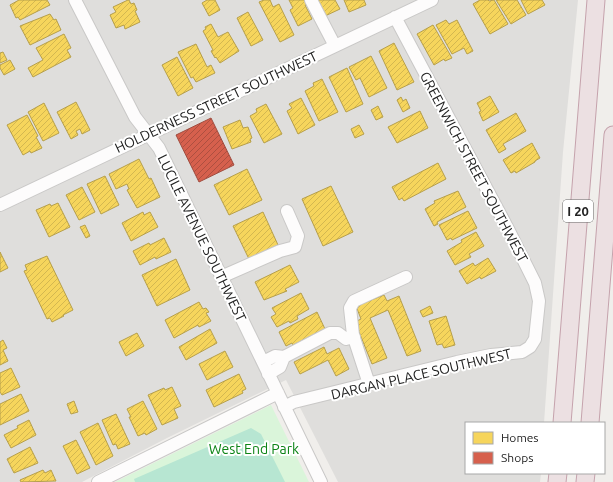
<svg xmlns="http://www.w3.org/2000/svg" width="613" height="482" font-family="Ubuntu,sans-serif">
<style>
.residential{fill:#dfdedc}
.park{fill:#daf5da}
.pitch{fill:#b7e6d2}
.homes{fill:url(#homes-hatch);stroke:#b69f4b}
.shops{fill:url(#shops-hatch);stroke:#a04d40}
.lines{fill:none;stroke-linecap:round;stroke-linejoin:round}
.minor-casing{stroke:#c9c8c7;stroke-width:14}
.highway-casing{stroke:#c5a2ac;stroke-width:19}
.minor{stroke:#fdfcfc;stroke-width:12}
.highway{stroke:#ece0e2;stroke-width:17}
.labels{text-anchor:middle;stroke-width:4;stroke-linejoin:round;paint-order:stroke}
.shield{fill:#fff;stroke:#646464;stroke-width:1}
.shield-label{font-size:13px;font-weight:bold;fill:#222}
.street-label{font-size:14px;fill:#222;stroke:#fff}
.park-label{font-size:14px;fill:#0c8416;stroke:#fff}
</style>
<defs>
<pattern id="homes-hatch" width="6" height="6" patternUnits="userSpaceOnUse"><rect width="6" height="6" fill="#f6d55c"/><path d="M-1 1l2-2M0 6l6-6M5 7l2-2" fill="none" stroke="#d3b750"/></pattern>
<pattern id="shops-hatch" width="6" height="6" patternUnits="userSpaceOnUse"><rect width="6" height="6" fill="#d6604d"/><path d="M-1 1l2-2M0 6l6-6M5 7l2-2" fill="none" stroke="#ad4f40"/></pattern>
</defs>
<rect width="100%" height="100%" fill="#f0eeeb"/>
<!-- residential -->
<path class="residential" d="M0,0H578L563,152L544,423H466V473H541L540,482H338L286,380L167,438L82,482H0Z"/>
<!-- park -->
<path class="park" d="M271,405L309,482H115Z"/>
<!-- pitch -->
<path class="pitch" d="M251,428L261,434L285,482H135L134,479Z"/>
<!-- homes -->
<path class="homes" d="M19,0H47L50,5L20,20L18,17L16,18L10,5Z
M128,0H129L131,4L134,3L137,10L135,11L140,22L125,29L124,25L116,28L110,15L116,12L113,7Z
M207,0H215L220,10L209,16L202,3Z
M264,0H270L273,7L279,4L294,35L280,42L259,2Z
M289,0H306L308,4L305,5L312,19L298,26L290,10L293,8Z
M318,0H335L340,9L325,16Z
M344,0H364L366,5L349,12Z
M480,0H488L489,1L494,0L508,24L490,34L473,4Z
M496,0H517L526,15L511,24Z
M521,0H542L545,5L528,14Z
M248,12L263,40L251,46L237,18Z
M50,14L54,20L56,19L61,30L30,45L20,26Z
M446,20L449,24L457,20L473,51L467,54L464,48L452,54L436,25Z
M211,24L218,37L228,32L239,51L220,63L216,57L215,58L211,51L213,50L203,31L206,29L205,27Z
M433,25L452,58L445,61L444,59L434,65L417,34Z
M64,34L71,48L67,50L71,57L33,77L28,68L43,60L36,48Z
M394,43L414,82L397,90L379,51Z
M196,44L207,67L211,65L215,73L196,82L193,77L191,78L178,52Z
M3,52L7,60L0,63V53Z
M371,56L387,88L369,97L360,78L356,80L349,67Z
M177,57L193,88L178,96L162,65Z
M10,60L15,69L4,75L0,68V65Z
M347,68L363,104L346,112L329,77Z
M322,79L338,112L319,121L305,91L314,86L313,83Z
M490,96L499,112L483,121L479,112L481,111L477,103Z
M401,97L403,101L406,99L410,108L403,112L397,100Z
M301,98L315,125L298,134L287,111L292,108L289,104Z
M76,102L90,130L82,134L80,129L76,131L78,135L71,139L57,112Z
M44,103L59,133L43,141L28,112Z
M266,104L282,134L264,143L250,116L257,112L256,109Z
M378,106L383,117L376,120L371,110Z
M420,111L428,128L397,143L388,127Z
M516,113L526,131L503,144L506,149L499,153L486,130Z
M27,115L38,136L36,137L42,148L31,153L30,151L23,155L7,125Z
M240,120L243,128L248,127L252,138L250,139L251,142L232,149L223,127Z
M359,125L364,134L355,138L351,129Z
M532,143L540,158L535,161V162L516,173L515,171L511,173L503,160Z
M139,159L149,179L151,178L160,197L137,208L127,190L129,189L127,184L116,189L109,174Z
M438,163L446,179L404,201L402,198L399,200L392,187Z
M247,169L262,200L229,215L214,185Z
M105,176L119,205L101,214L87,184Z
M331,186L353,232L323,246L302,199Z
M82,187L95,212L79,220L66,195Z
M458,191L466,207L437,222L438,224L434,226L425,209L435,203L434,201Z
M58,203L70,227L49,237L36,210L50,204L51,206Z
M468,211L477,228L452,240L451,238L447,240L439,225Z
M143,212L144,215L150,212L158,227L131,241L122,223Z
M263,212L278,245L249,259L233,226Z
M85,225L90,236L86,238L80,227Z
M476,232L484,246L469,254L471,257L455,265L447,251L462,242L461,240Z
M164,238L171,252L156,259L155,257L140,265L133,251L149,243L150,245Z
M0,252L8,268L0,272Z
M47,256L73,310L63,315L64,316L52,322L50,318L47,319L24,271L27,270L25,265Z
M488,258L496,271L481,279L480,277L467,284L459,271L473,263L475,266Z
M176,259L190,290L157,306L142,275Z
M290,265L299,282L285,289L287,291L264,300L255,282Z
M301,293L309,309L297,316L298,319L290,323L289,321L277,327L271,317L276,314L272,308Z
M384,295L387,301L399,296L421,351L407,356L388,310L370,318L387,358L372,364L355,322L361,319L356,306Z
M199,302L203,309L206,308L209,312L206,313L211,321L199,327L198,325L174,338L165,320Z
M430,306L433,313L423,317L420,311Z
M317,312L325,329L293,345L292,343L286,346L279,332Z
M446,316L455,345L444,348L442,344L437,345L429,321Z
M210,329L217,343L186,360L179,347Z
M137,333L144,346L126,356L119,342Z
M3,340L7,348L3,350L8,361L0,365V342Z
M324,347L327,354L339,348L349,369L336,376L328,360L300,374L294,362Z
M225,351L233,367L207,380L199,364Z
M11,368L20,387L2,395L0,392V373Z
M239,374L246,389L242,391L243,393L214,407L206,390Z
M172,387L181,406L174,409L178,418L162,425L148,395L164,388L165,390Z
M21,394L29,411L0,425V404Z
M74,401L78,412L71,414L67,404Z
M143,401L157,429L146,435L145,433L138,436L129,417H131L127,409Z
M116,414L130,444L118,449L116,444L113,445L102,420Z
M29,420L36,435L11,448L4,435L18,428L17,426Z
M98,423L113,456L96,465L80,432Z
M76,440L90,468L77,474L63,446Z
M30,447L38,463L14,473L7,459Z
M43,470L45,473L51,470L56,481L21,482L20,480Z"/>
<!-- shops -->
<path class="shops" d="M211,118L234,165L199,182L176,135Z"/>
<g class="lines">
<defs>
<path id="minor" d="M75,0L135,117L159,148L321,482
M311,0L335,46
M0,205L432,0
M221,277L280,251L295,247L298,236L287,211
M284,357L330,333H338L346,339L354,337
M263,362L275,356L284,357L280,367L268,374
M369,384L353,335L350,308L354,301L406,277
M284,407L294,402L457,362L491,355L522,352L530,347L535,339L539,301L535,283L508,229L395,17
M98,482L278,393"/>
<path id="highway" d="M562,423L596,0
M590,423L613,135
M557,482L558,473
M585,482L586,473"/>
</defs>
<!-- minor casing -->
<use href="#minor" class="minor-casing"/>
<!-- highway casing -->
<use href="#highway" class="highway-casing"/>
<!-- minor -->
<use href="#minor" class="minor"/>
<!-- highway -->
<use href="#highway" class="highway"/>
</g>
<g class="labels">
<!-- shield labels -->
<rect class="shield" x="563" y="200" width="30" height="22" rx="3"/>
<g class="shield-label">
<text x="578" y="216">I 20</text>
</g>
<!-- street labels -->
<g class="street-label">
<text transform="translate(216 102) rotate(-25)" y="5">HOLDERNESS STREET SOUTHWEST</text>
<text transform="translate(474 167) rotate(62)" y="5">GREENWICH STREET SOUTHWEST</text>
<text transform="translate(202 238) rotate(64)" y="5">LUCILE AVENUE SOUTHWEST</text>
<text transform="translate(421 374) rotate(-13)" y="5">DARGAN PLACE SOUTHWEST</text>
</g>
<!-- park labels -->
<g class="park-label">
<text x="254" y="454">West End Park</text>
</g>
</g>
<!-- legend -->
<rect x="465" y="422" width="140" height="52" fill="#ffffff" stroke="#a7a7a7"/>
<rect x="473" y="432" width="20" height="12" fill="#f6d55c" stroke="#a7a7a7"/>
<text x="501" y="442" font-size="12" fill="#222222">Homes</text>
<rect x="473" y="452" width="20" height="12" fill="#d6604d" stroke="#a7a7a7"/>
<text x="501" y="462" font-size="12" fill="#222222">Shops</text>
</svg>
